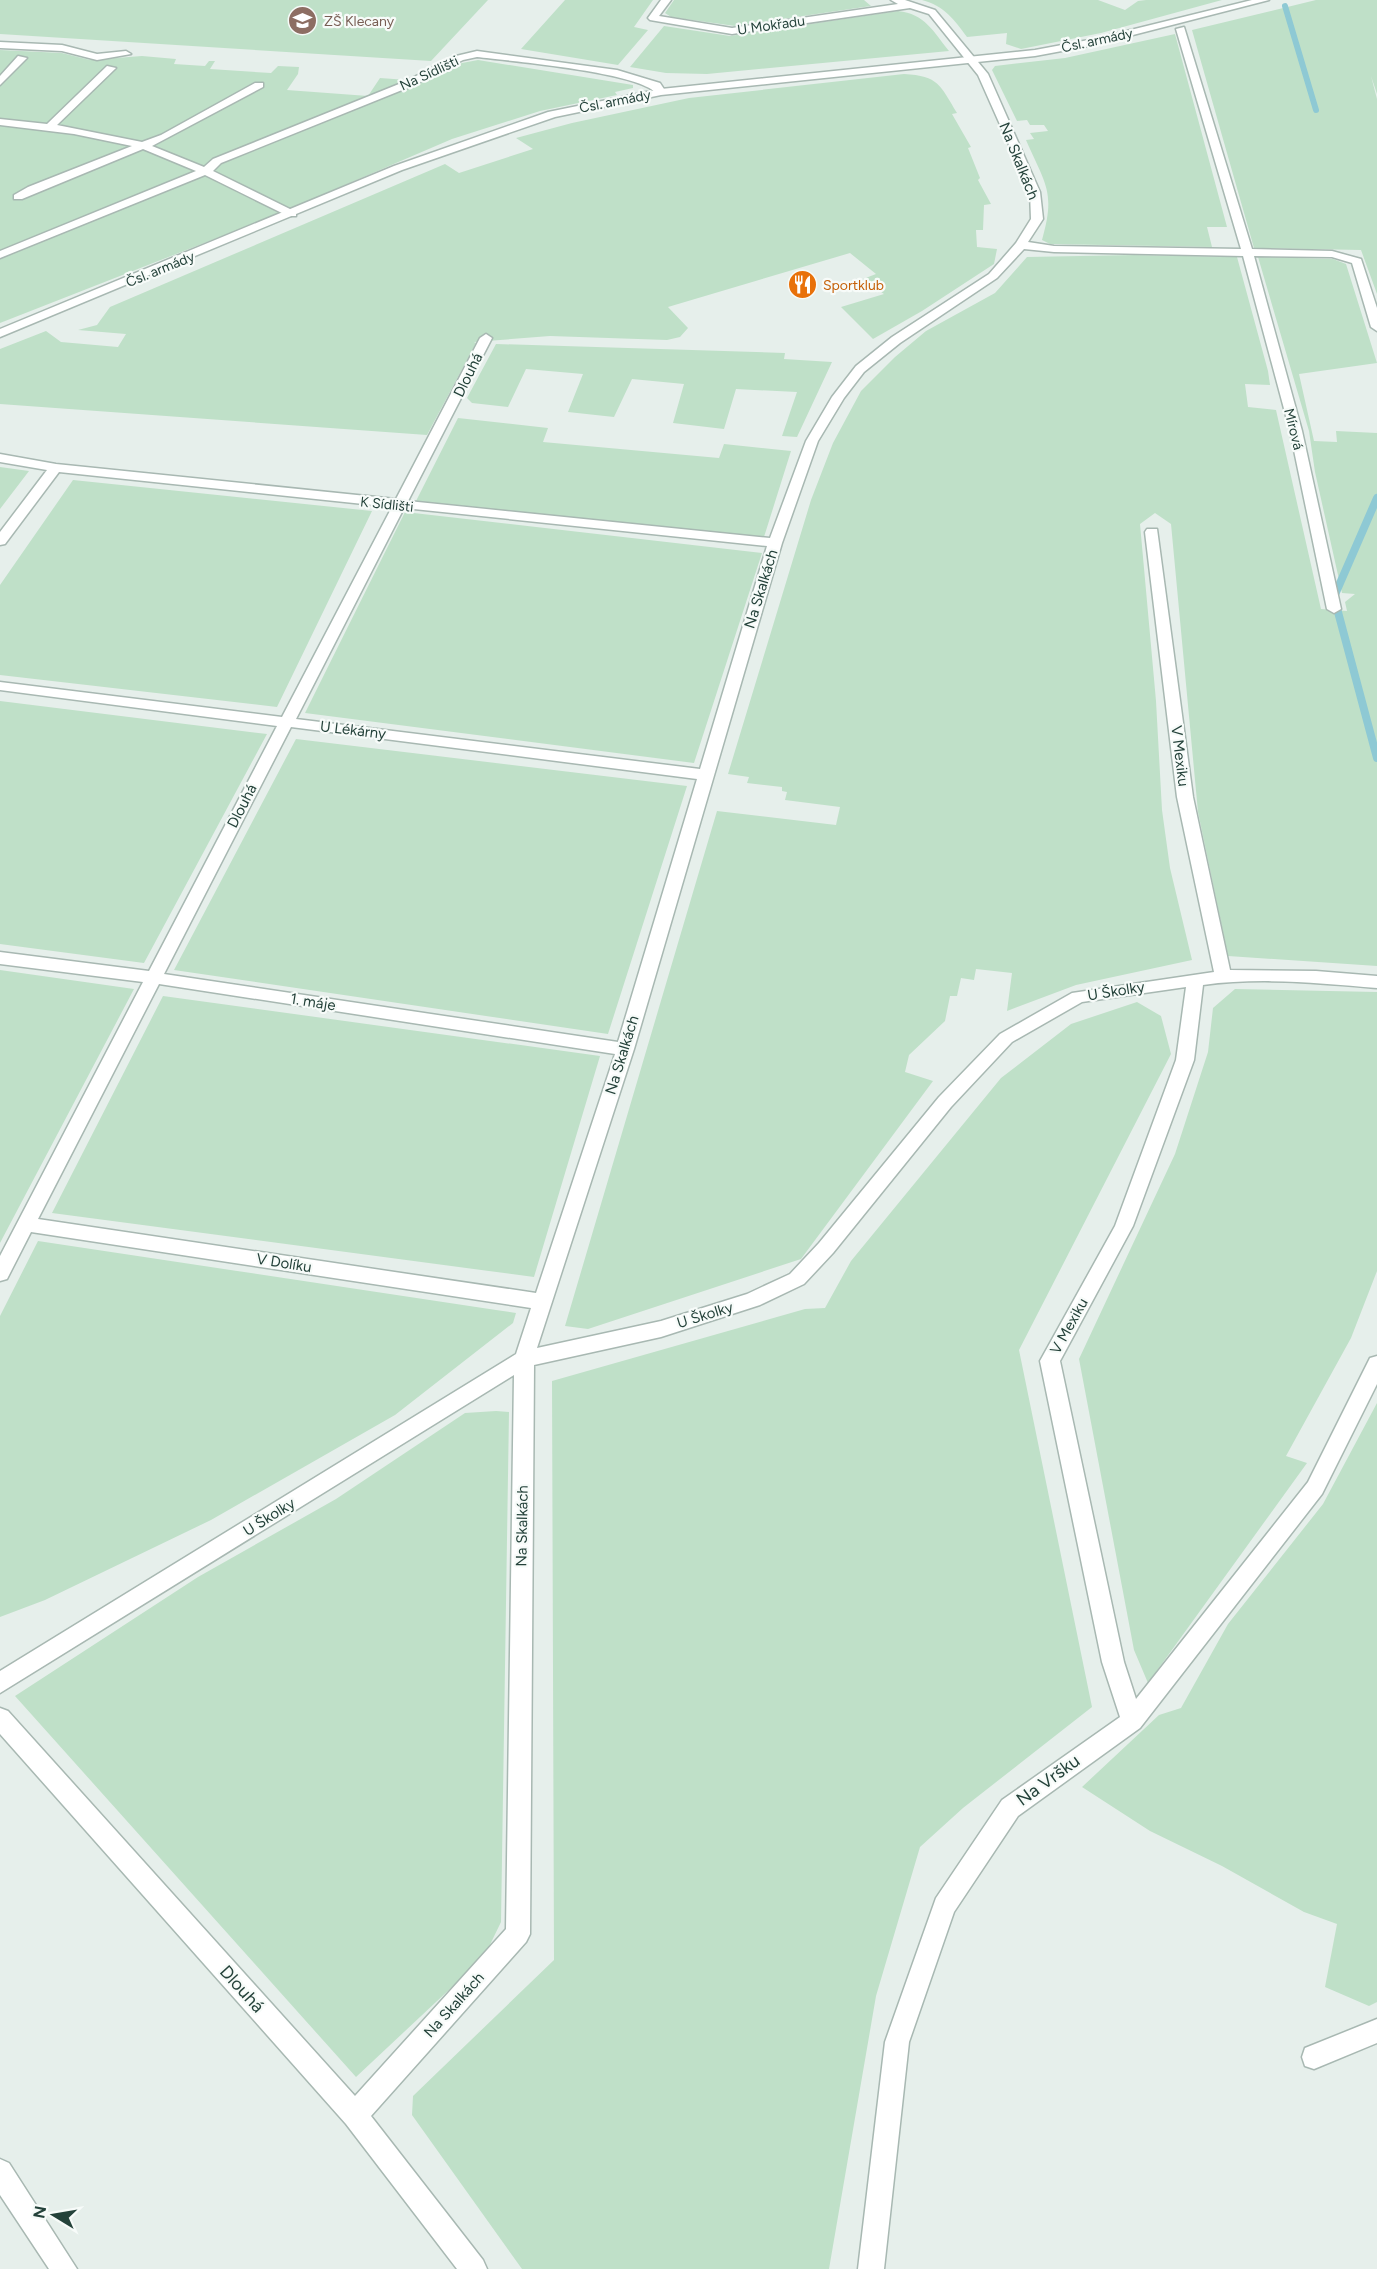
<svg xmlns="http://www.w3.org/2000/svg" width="1377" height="2269" font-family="Figtree,sans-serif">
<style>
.green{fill:#bfe0c8}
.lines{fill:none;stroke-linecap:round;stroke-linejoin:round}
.stream-far1{stroke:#8ec9d4;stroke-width:6}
.stream{stroke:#8ec9d4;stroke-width:8}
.minor-casing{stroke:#a8b8b2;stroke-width:3}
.tertiary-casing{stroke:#a8b8b2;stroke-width:3}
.minor{fill:#fff;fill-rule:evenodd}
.tertiary{fill:#fff;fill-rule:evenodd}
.labels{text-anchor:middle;stroke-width:4.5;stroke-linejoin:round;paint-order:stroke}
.far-education-label{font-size:14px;fill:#785e54;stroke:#f7fbf9;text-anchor:start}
.far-street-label{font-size:14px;fill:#24423a;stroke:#f7fbf9}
.far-food-label{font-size:14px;fill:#c56008;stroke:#f7fbf9;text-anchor:start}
.street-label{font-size:15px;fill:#24423a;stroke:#f7fbf9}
.near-street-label{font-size:18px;fill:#24423a;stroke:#f7fbf9}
</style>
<rect width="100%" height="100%" fill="#e6efeb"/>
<!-- green -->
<path class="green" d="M0,0H488L431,61L0,34Z
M565,0H653L634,27L648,30L618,65L521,49Z
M674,0H864L871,6L735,26L671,17L665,13Z
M922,0H1098L1125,10L1138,1L1146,0H1222L1101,33L1021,49L1006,44L1007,33L967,37C954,19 944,6 922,0Z
M1316,0H1377V94L1371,76L1377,99V294L1361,250L1254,248L1192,30Z
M898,11C925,14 933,31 949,51L707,74L666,73L630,67L664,26L730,36Z
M1175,34L1227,227H1207L1212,247L1050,244L1042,240C1056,191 1045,184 1026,140L1034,139L1030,133L1048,131L1044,125H1030L1027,120L1017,121L992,70L995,66L1065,58Z
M0,50L62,53L90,60L142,56L176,59L174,64L205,66L209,61H215L210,69L271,73L278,66L299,67L298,74L287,90L368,96L380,78L421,81L462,63L478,60L633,85V88L615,92L617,95L540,111L452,139L268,218L0,323Z
M904,74C939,76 940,85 957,113L952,114L971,147L968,148L980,178L978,180L991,204L984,205L983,230H976L977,247L997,249L994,264L922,311L873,339L841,307L884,294L863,279L876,274L850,253L668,307L688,328L680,337L667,340L550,336L474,342L476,343L427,435L0,404V349L46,331L61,342L118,347L126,334L78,330L97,325L110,307L445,164L459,173L533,149L516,138L572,123L689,98Z
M1134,255L1237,257L1268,371L1270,385L1245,384L1248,407L1276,410L1321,609L1347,611L1345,602L1355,594L1342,593L1315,472L1309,431L1258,257L1333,259L1346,264L1377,363L1299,374L1314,441L1337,442L1336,431L1377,433V966L1228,956L1198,812L1171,524L1155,513L1140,524L1156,701L1162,810L1170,868L1192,960L1076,985L1007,1011L1012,973L976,969L974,980L961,978L957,996H950L945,1021L909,1055L905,1072L933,1081L801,1259L588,1329L565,1326L717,811L836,825L840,807L785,800L787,792L782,791V787L747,783L749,777L728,774L811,500L833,443L861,391L895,357L926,331L995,293L1027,257Z
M496,344L785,353L784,359L832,362L797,437L782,436L797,392L736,389L724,429L673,423L684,384L632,379L614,417L568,412L583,374L526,369L508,407L472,403L467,398Z
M458,418L548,428L543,442L719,458L724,444L791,451L764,537L416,501Z
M0,467L29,471L0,509Z
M73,480L372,511L277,707L0,675V585Z
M405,512L762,553L694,763L305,713Z
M0,701L267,734L144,963L0,944Z
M296,739L687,786L608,1034L174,970Z
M0,970L134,989L0,1243Z
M1235,989L1377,992V1271L1351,1338L1286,1456L1307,1463L1148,1683L1134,1650L1079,1359L1175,1154L1208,1052L1213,1008Z
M163,996L600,1056L534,1277L52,1213Z
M1137,1002L1161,1016L1171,1054L1019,1350L1092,1707L963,1808L920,1847L876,1996L829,2269H522L412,2115L413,2096L554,1960L552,1381L805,1309L825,1308L851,1261L1001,1078L1071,1024Z
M38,1241L496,1310L516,1313L513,1323L395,1415L211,1520L45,1600L0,1617V1316Z
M1377,1403V2002L1369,2006L1325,1987L1337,1924L1304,1912L1222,1866L1150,1831L1082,1787L1159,1715L1181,1708L1228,1624L1323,1504Z
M496,1411L509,1412L501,1922L484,1957L356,2077L15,1696L198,1577L336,1499L465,1413Z"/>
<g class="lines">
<!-- stream-far1 -->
<path class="stream-far1" d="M1285,6L1316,110"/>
<!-- stream -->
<path class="stream" d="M1377,498L1334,597L1377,758"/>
<defs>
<path id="minor" d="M661,0H671L659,16L732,28L898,4L891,0H905L935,10L988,74L1040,192L1043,219L1028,242L1054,246L1241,249L1176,29L1184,27L1252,249L1332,251L1361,259L1377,308V331L1371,327L1352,263L1332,257L1254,256L1302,431L1341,609L1334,613L1327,609L1290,431L1243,256L1054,252L1024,249L997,278L900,343L864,372L844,398L818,441L782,543L634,1049L537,1348L661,1321L747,1294L790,1274L819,1243L939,1097L1000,1034L1072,993L1214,972L1177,797L1145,532L1147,529H1157L1193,797L1230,970L1316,971L1377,976V988C1320,983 1260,977 1203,985L1194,1060L1133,1226L1060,1361L1124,1662L1136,1699L1308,1482L1370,1358L1377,1356V1384L1322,1494L1140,1728L1018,1816L954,1912L909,2042L884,2269H858L885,2042L936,1898L1002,1800L1120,1717L1102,1662L1040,1361L1115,1226L1176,1060L1186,987L1082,1002L1012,1042L951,1107L833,1253L804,1284L760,1305L661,1337L534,1365L530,1934L526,1942L371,2116L483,2260L487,2269H457L346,2124L0,1734V1708L8,1711L355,2096L506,1929L514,1375L0,1693V1671L516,1354L531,1308L31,1232L7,1279L0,1281V1256L143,982L0,964V952L149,971L277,726L0,690V682L282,717L392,507L59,472L5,544L0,545V532L47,470L0,462V454L56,464L396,499L480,338L486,334L492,338L408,501L770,538L806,441L832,397L856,366L892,337L989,274L1016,243L1031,219L1030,192L978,75L929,14L910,8L732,34L650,20L648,18ZM404,508L767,546L700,769L296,719ZM291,727L697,779L618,1042L164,974ZM159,984L615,1054L536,1293L38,1219Z
M0,42L62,45L97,54L126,51L131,54L97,60L62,51L0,48Z
M477,51L617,70L660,83L666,92L657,94C641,72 510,61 477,57L463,60L412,86L221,163L213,171L296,212V216H288L205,175L0,258V251L196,171L143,149L22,199H14V195L28,187L132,146L74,134L0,125V119L47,124L107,66L116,68L57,125L142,142L161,135L255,83H263V87L152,146L204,167L213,159L404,82L456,56Z
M18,56L27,58L0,85V76Z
M1377,2019V2043L1314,2069L1305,2066L1302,2057L1305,2048Z
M0,2159L9,2163L77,2269H49L0,2195Z"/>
<path id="tertiary" d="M1252,0H1269L1094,45L1035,56L661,95L555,117L402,170L0,337V329L394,166L548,112L661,89L1035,50L1094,39Z"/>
</defs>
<!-- minor casing -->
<use href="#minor" class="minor-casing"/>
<!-- tertiary casing -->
<use href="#tertiary" class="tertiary-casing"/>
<!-- minor -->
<use href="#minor" class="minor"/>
<!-- tertiary -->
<use href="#tertiary" class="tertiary"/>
</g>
<!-- icons -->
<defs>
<symbol id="school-disc" viewBox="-11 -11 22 22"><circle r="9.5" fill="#8d6e63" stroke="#f7fbf9"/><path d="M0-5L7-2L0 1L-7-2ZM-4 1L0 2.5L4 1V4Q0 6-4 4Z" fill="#fff"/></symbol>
<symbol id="restaurant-disc" viewBox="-11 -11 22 22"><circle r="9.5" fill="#e8710a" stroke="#f7fbf9"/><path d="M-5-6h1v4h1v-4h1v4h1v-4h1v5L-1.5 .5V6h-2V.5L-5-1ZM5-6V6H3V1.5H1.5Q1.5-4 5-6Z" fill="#fff"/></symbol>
</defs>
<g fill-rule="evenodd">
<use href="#school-disc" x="286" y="4" width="33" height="33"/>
<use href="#restaurant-disc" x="786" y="268" width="33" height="33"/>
</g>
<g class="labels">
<!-- far-education labels -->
<g class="far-education-label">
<text x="324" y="26">ZŠ Klecany</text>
</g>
<!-- far-street labels -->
<g class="far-street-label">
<text transform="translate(771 25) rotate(-8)" y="5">U Mokřadu</text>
<text transform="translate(1097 40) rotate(-12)" y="5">Čsl. armády</text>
<text transform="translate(429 73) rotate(-25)" y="5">Na Sídlišti</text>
<text transform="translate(615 101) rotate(-11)" y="5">Čsl. armády</text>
<text transform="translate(160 269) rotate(-22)" y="5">Čsl. armády</text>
<text transform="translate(1294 429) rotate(76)" y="5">Mírová</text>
<text transform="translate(387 504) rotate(6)" y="5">K Sídlišti</text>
</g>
<!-- far-food labels -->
<g class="far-food-label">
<text x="823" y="290">Sportklub</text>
</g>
<!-- street labels -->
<g class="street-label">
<text transform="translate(1019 161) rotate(68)" y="5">Na Skalkách</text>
<text transform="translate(468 375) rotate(-64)" y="5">Dlouhá</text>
<text transform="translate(761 589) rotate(-73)" y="5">Na Skalkách</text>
<text transform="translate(353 730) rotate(7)" y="5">U Lékárny</text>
<text transform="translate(1180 756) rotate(83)" y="5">V Mexiku</text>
<text transform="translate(242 806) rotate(-63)" y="5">Dlouhá</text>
<text transform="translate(1116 991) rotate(-9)" y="5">U Školky</text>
<text transform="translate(313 1002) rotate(9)" y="5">1. máje</text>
<text transform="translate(622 1055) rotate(-73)" y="5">Na Skalkách</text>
<text transform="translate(284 1263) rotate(9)" y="5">V Dolíku</text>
<text transform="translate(705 1315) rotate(-17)" y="5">U Školky</text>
<text transform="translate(1069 1326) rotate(-61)" y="5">V Mexiku</text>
<text transform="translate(269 1517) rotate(-32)" y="5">U Školky</text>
<text transform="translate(522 1526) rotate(-89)" y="5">Na Skalkách</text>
<text transform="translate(454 2005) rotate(-48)" y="5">Na Skalkách</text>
</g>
<!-- near-street labels -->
<g class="near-street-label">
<text transform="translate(1048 1780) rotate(-36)" y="6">Na Vršku</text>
<text transform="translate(242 1989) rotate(48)" y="6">Dlouhá</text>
</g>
</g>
<!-- north arrow -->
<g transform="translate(54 2215) rotate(281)" stroke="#f7fbf9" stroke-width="4.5" paint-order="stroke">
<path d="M0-4.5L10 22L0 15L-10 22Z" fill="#24423a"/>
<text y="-9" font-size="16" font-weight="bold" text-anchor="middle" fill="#24423a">N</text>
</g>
</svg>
